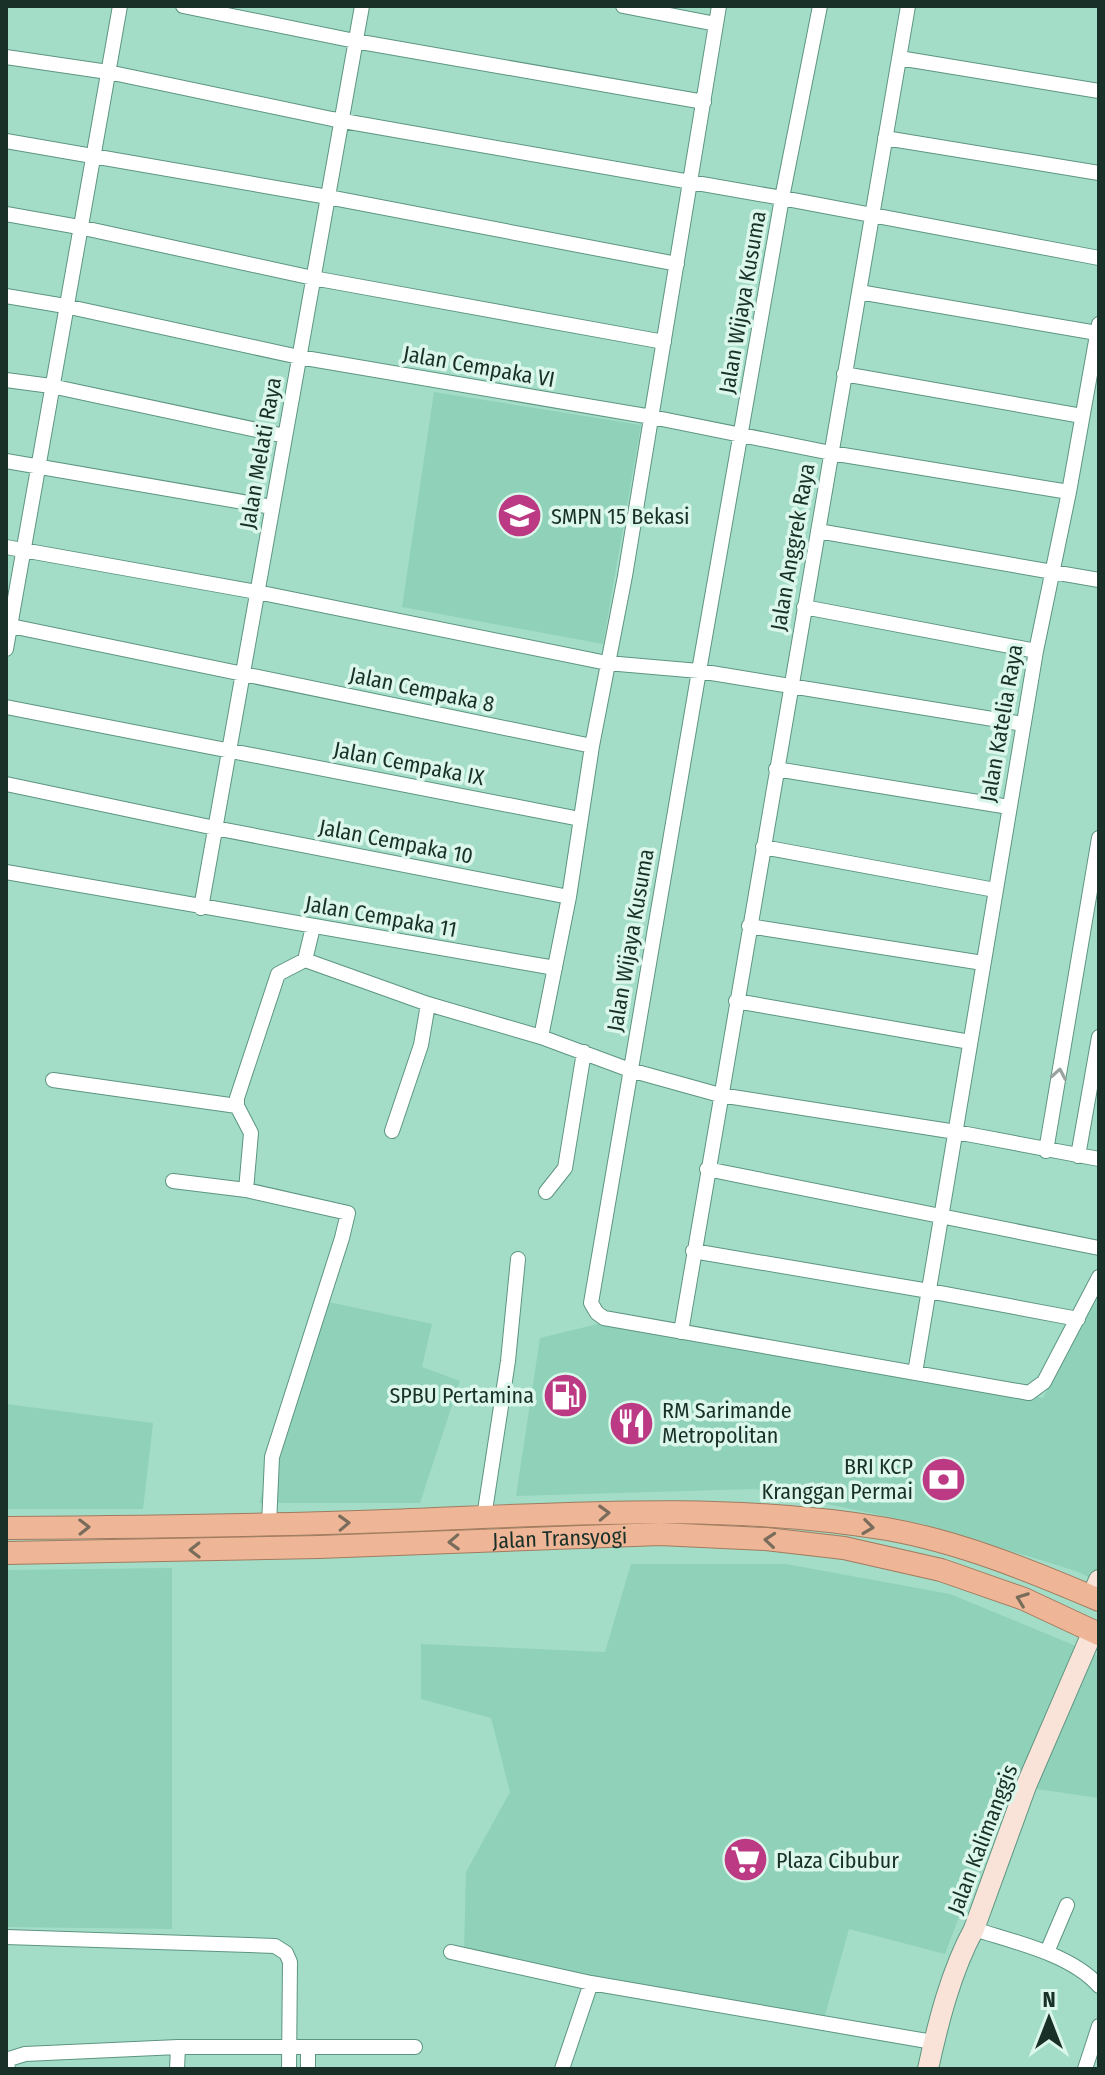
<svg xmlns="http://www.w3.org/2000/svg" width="1105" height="2075" font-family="'Fira Sans Condensed',sans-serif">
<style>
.built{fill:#90d1b9}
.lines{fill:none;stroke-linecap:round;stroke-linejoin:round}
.minor-casing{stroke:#5d9581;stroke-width:16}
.secondary-casing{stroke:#5d9581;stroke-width:22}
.trunk-casing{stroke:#a17b5f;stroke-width:24}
.minor{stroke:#fff;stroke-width:14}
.secondary{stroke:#f9e3d8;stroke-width:20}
.trunk{stroke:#eeb696;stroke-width:22}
.oneway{stroke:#98a29e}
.oneway2{stroke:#796c5a}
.labels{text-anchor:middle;stroke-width:7;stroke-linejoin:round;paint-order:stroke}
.street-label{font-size:22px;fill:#193028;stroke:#dbf7ec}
.poi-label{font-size:22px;fill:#193028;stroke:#dbf7ec;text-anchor:start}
</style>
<rect width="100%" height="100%" fill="#a3ddc8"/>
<!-- built -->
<path class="built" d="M434,392L641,425L603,644L402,607Z
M1099,1284V1582L1076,1571L923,1524L755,1489L516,1496L540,1338L610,1321L1043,1398Z
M324,1301L432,1324L422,1367L460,1381L420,1503H259Z
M6,1404L153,1423L143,1509H6Z
M631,1564H786L950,1594L1088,1651L1099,1657V1798L1009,1785L945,1954L849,1929L821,2030L464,1952L466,1872L510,1792L491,1718L421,1699V1644L605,1652Z
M172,1568V1929L6,1927V1570Z"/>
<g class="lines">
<defs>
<path id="minor" d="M183,6L355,41L704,102
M623,6L716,24
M719,6L625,576L592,746L569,897L541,1037L630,1070L720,1095L956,1132L1099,1159
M820,6L782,198L699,671L591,1303L597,1313L604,1318L1029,1393L1044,1382L1099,1277
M6,57L108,72L332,119L782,198L1099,258
M899,58L1099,91
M885,138L1099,173
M6,141L328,197L677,264
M6,214L79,227L313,278L664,342
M859,292L1097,333
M6,296L65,306L299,357L652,417L831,453L1069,492
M844,374L1082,416
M6,380L51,386L285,436
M6,461L272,507
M818,531L1099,580
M6,547L257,592L607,663L699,671L1023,724
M804,607L1036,651
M6,625L592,746
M6,649L120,6
M6,707L580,819
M776,769L1009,807
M6,784L215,828L569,897
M763,847L995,890
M6,872L555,968
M201,908L362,6
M749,926L983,963
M305,960L313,927
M736,1001L970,1042
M53,1080L237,1106
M392,1131L421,1045L428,1004
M1046,1151L1099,838
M1078,1156L1099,1037
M707,1169L1099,1248
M173,1181L246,1190L348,1213L342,1238L272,1457L269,1525
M246,1190L251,1133L237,1106V1098L278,974L305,960L428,1004L541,1037
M546,1192L565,1168L584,1052
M693,1251L929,1291L1078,1319
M681,1332L908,6
M915,1373L1036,651L1069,492L1099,324
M484,1517L508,1361L518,1259
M974,1929C1014,1942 1071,1954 1099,1986
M6,1937L275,1946L286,1953L290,1962L289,2069
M451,1952L591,1983L933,2042
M1047,1952L1067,1905
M7,2069L9,2059L25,2054L178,2047H415
M177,2069L178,2047
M308,2069V2048
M562,2069L591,1983
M1085,2069L1099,2026"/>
<path id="secondary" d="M1092,1596L1099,1580
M928,2069C938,2023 951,1971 974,1929L1026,1786L1093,1631"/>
<g id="trunk">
<path d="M6,1528C133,1527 260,1526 387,1521C553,1515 722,1501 887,1529C960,1542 1031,1571 1099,1600"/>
<path id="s1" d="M6,1553L319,1547L660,1534L766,1539L844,1548L941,1570L1024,1599L1099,1634"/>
</g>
</defs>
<!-- minor casing -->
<use href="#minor" class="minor-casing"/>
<!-- secondary casing -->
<use href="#secondary" class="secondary-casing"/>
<!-- trunk casing -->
<use href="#trunk" class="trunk-casing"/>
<!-- minor -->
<use href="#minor" class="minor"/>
<!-- secondary -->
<use href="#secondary" class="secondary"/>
<!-- trunk -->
<use href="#trunk" class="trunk"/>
</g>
<!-- one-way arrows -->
<defs><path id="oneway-chevron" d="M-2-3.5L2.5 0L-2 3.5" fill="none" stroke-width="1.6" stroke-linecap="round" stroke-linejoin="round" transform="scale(2)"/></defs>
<use class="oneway" href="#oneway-chevron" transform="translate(1059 1074) rotate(-80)"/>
<g class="oneway2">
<use href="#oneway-chevron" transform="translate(604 1513) rotate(-2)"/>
<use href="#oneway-chevron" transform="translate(344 1523) rotate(-2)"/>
<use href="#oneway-chevron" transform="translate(84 1527) rotate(-1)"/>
<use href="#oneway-chevron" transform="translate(868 1527) rotate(7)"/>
<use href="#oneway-chevron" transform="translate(770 1540) rotate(-175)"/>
<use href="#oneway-chevron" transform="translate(454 1542) rotate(178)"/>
<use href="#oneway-chevron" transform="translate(195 1550) rotate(179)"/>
<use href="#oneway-chevron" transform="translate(1022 1599) rotate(-159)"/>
</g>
<!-- icons -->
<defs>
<symbol id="school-disc" viewBox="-11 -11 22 22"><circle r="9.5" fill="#bb3a83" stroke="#dbf7ec"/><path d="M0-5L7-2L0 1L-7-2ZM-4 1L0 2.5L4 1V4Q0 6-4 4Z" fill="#fff"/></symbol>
<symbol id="fuel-disc" viewBox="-11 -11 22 22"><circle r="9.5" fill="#bb3a83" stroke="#dbf7ec"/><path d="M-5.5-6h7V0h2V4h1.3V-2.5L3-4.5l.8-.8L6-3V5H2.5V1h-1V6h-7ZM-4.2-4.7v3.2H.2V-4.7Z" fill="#fff"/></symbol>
<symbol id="restaurant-disc" viewBox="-11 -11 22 22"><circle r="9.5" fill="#bb3a83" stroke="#dbf7ec"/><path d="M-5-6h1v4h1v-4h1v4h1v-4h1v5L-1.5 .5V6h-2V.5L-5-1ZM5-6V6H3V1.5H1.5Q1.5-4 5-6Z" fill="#fff"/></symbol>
<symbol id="bank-disc" viewBox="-11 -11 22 22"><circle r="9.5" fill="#bb3a83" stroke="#dbf7ec"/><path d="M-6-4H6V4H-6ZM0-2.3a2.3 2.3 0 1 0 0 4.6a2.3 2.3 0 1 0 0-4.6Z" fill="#fff"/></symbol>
<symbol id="supermarket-disc" viewBox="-11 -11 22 22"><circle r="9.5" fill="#bb3a83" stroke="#dbf7ec"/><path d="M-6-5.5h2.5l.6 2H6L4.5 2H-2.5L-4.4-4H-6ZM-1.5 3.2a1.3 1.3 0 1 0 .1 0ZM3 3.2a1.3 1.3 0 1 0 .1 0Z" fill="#fff"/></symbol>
</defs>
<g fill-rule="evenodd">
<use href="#school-disc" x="494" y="490" width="51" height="51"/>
<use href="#fuel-disc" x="540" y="1370" width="51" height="51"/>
<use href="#restaurant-disc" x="606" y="1398" width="51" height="51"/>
<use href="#bank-disc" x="918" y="1454" width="51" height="51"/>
<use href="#supermarket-disc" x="720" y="1834" width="51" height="51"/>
</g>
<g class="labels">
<!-- street labels -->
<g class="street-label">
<text transform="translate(742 302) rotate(-80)" y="8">Jalan Wijaya Kusuma</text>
<text transform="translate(479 366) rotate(10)" y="8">Jalan Cempaka VI</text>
<text transform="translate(260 453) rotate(-80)" y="8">Jalan Melati Raya</text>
<text transform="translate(792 547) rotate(-80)" y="8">Jalan Anggrek Raya</text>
<text transform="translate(422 689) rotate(12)" y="8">Jalan Cempaka 8</text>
<text transform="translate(1001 723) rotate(-80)" y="8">Jalan Katelia Raya</text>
<text transform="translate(409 763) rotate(11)" y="8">Jalan Cempaka IX</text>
<text transform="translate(396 841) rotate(11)" y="8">Jalan Cempaka 10</text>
<text transform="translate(381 916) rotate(10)" y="8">Jalan Cempaka 11</text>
<text transform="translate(630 940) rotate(-80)" y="8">Jalan Wijaya Kusuma</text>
<text dy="8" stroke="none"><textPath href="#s1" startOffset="554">Jalan Transyogi</textPath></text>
<text transform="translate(982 1839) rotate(-69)" y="8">Jalan Kalimanggis</text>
</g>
<!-- poi labels -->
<g class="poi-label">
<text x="551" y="524">SMPN 15 Bekasi</text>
<text x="534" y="1403" text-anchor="end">SPBU Pertamina</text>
<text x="662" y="1418">RM Sarimande<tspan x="662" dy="25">Metropolitan</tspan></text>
<text x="913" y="1474" text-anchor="end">BRI KCP<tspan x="913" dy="25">Kranggan Permai</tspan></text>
<text x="776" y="1868">Plaza Cibubur</text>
</g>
</g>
<!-- border -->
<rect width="1105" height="2075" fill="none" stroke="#193028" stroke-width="16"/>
<!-- north arrow -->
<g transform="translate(1049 2019)" stroke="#dbf7ec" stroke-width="6" paint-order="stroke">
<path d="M0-6L14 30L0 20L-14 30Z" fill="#193028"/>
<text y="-12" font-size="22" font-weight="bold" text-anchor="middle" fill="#193028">N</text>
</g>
</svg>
